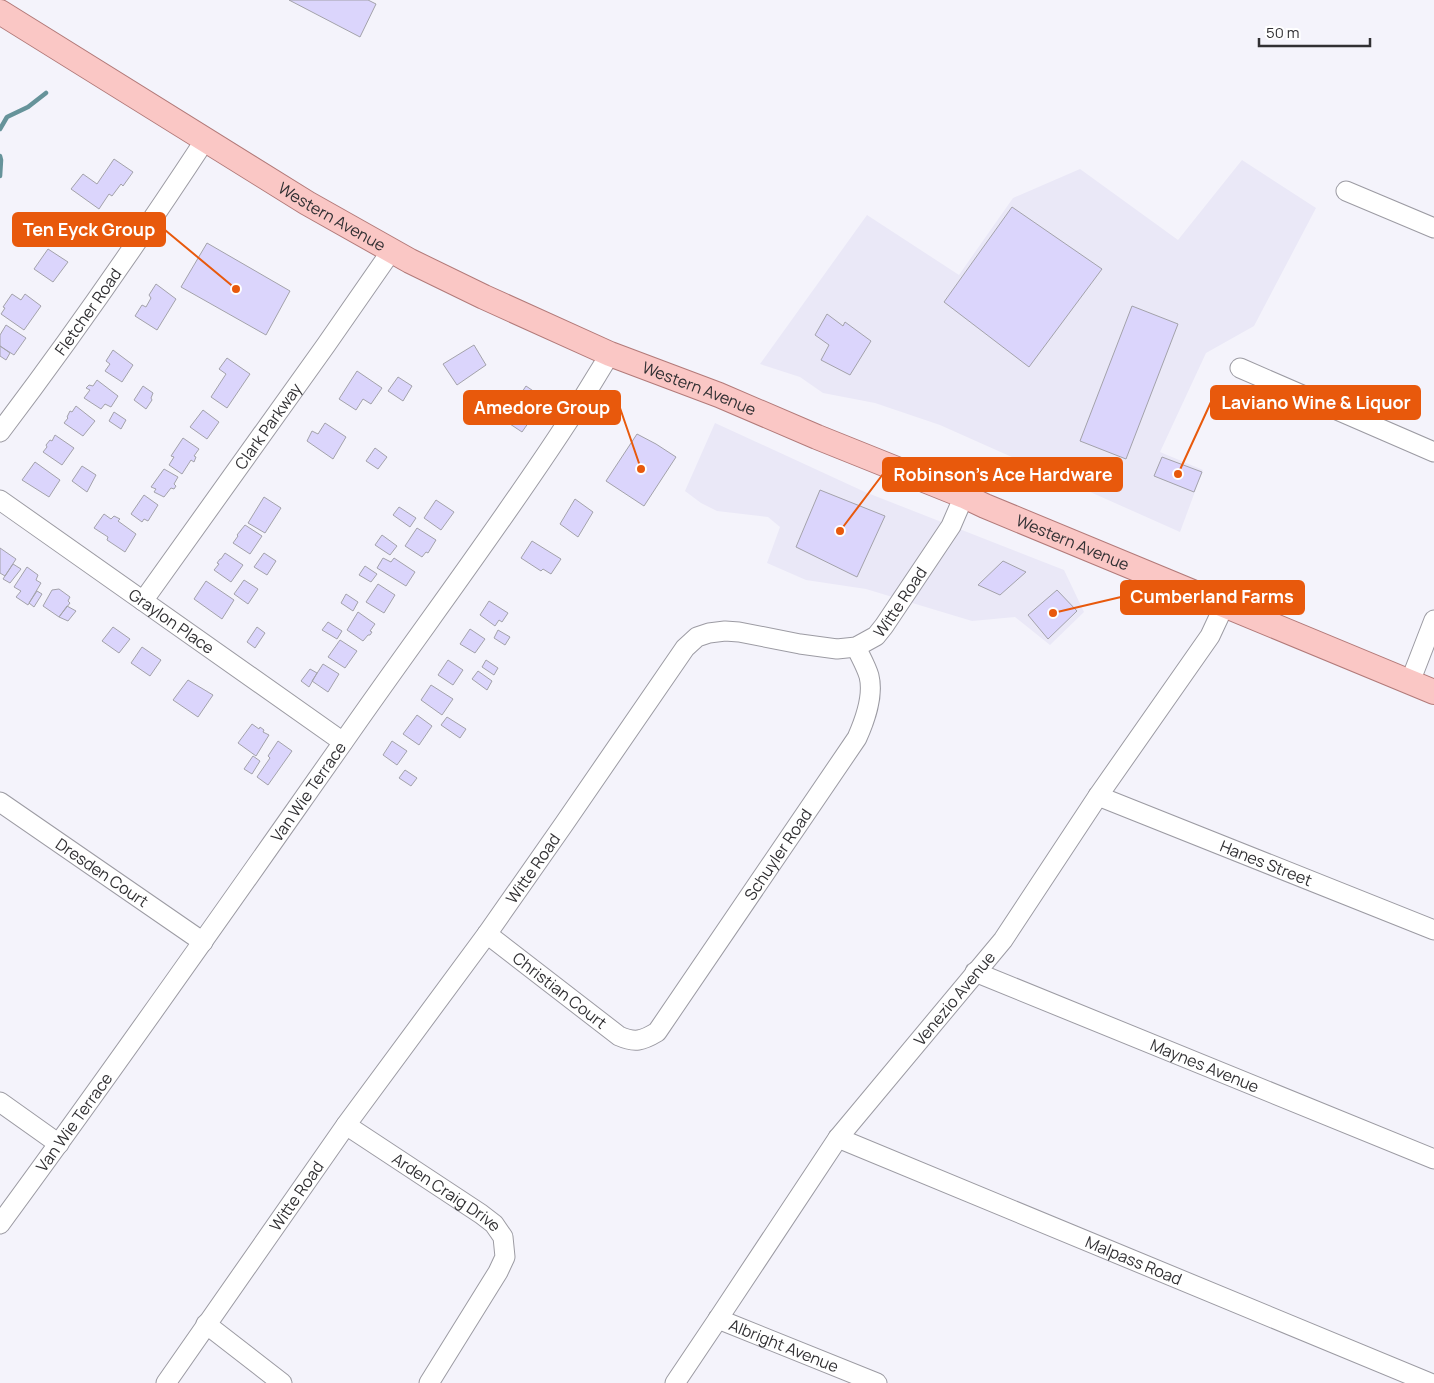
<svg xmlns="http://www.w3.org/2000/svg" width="1434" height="1383" font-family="Manrope,sans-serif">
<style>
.built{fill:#eae8f7}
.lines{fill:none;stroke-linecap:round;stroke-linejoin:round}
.stream{stroke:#66939a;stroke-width:4.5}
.building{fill:#dbd5fc;stroke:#a3a2aa}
.minor-casing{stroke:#9c9ba3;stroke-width:21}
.major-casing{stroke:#b27a79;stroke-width:26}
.minor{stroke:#fff;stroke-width:19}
.major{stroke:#fac7c5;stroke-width:24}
.labels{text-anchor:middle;stroke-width:4.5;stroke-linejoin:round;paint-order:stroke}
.street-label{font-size:16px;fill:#313033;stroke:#fff}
.leader{fill:none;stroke:#e8590c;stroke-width:2}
.callout-dot{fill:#e8590c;stroke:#fff;stroke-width:2}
.callout{fill:#e8590c;stroke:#e8590c;stroke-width:2}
.callout-label{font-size:18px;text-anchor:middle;font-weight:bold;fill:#fff}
</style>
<rect width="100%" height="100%" fill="#f4f3fb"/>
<!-- built -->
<path class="built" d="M1242,160L1316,208L1254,326L1206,353L1160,452L1203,470L1180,532L940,425L875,403L823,393L800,377L760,364L867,215L959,275L1013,198L1080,169L1178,240Z
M715,423L865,492L1064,570L1084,612L1050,645L1015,617L972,621L866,589L806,580L767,563L780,527L768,517L717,511L701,503L685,491Z"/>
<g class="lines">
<!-- stream -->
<path class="stream" d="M0,129L7,117L28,107L46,93
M0,156L1,160L0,176"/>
</g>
<!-- building -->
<path class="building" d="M289,0H368L376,4L360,37Z
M114,159L133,172L123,186L121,184L112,196L109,194L99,209L71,189L83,174L97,184Z
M1012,207L1102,269L1029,367L944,302Z
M207,243L290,291L266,335L181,287Z
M48,249L68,262L53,282L34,269Z
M156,284L176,299L157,330L135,316L142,305L146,307L151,298L149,295Z
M12,294L21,300L25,294L41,306L24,330L1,314L5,308L3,307Z
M1132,306L1178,324L1126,459L1080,441Z
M827,314L843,326L845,322L871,341L850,375L821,360L829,345L815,335Z
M6,325L26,338L14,355L0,346V335Z
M474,345L486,365L457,385L443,364Z
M0,346L10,353L6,360L0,356Z
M113,350L133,365L122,382L105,371L110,364L106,361Z
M227,358L250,374L227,408L211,397L226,374L219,369Z
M357,371L382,388L371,404L363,399L356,410L339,399Z
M398,377L412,386L403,401L388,391Z
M97,380L118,396L111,407L105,404L101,409L84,398L90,390L86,388L89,385L93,386Z
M143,386L153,393L151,398L152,400L146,409L134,400Z
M526,386L545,399L522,432L498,416L509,401L514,404Z
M76,406L95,421L83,436L64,423L68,418L67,417L70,411L72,412Z
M203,410L219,422L207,439L190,427Z
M114,412L126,420L121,429L109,421Z
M325,423L346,437L333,459L307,441L312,431L318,434Z
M637,434L656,444L676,457L644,506L606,481Z
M55,435L74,448L62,465L43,452L47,447L46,445L50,440L52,441Z
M183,438L199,449L194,456L196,457L194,462L191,460L182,474L169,465L174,457L171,456Z
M375,448L387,457L378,469L366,461Z
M1162,457L1202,472L1194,492L1154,476Z
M35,462L60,480L49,497L22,480Z
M82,466L96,475L87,492L72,481Z
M164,469L178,477L174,484L176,486L174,489L171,488L164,497L154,492L156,489L151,487Z
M820,490L885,516L857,577L796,547Z
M144,495L158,505L148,521L144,519L142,522L131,514Z
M264,497L281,508L265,533L248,523Z
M575,499L593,512L578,537L560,524Z
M436,500L454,512L441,530L424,518Z
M399,507L416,518L410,527L393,515Z
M104,514L111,519L114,516L120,519L118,521L136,534L125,552L107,540L108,537L94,528Z
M245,525L262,536L250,554L233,543L238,536L237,535Z
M417,528L436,540L428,553L426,552L422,557L405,546Z
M382,535L397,546L390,555L375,545Z
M532,541L561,559L551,574L543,569L541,571L521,558Z
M0,548L16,559L5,576L0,573Z
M225,553L243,565L231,582L214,570L219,564L217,563L220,559H221Z
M264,553L276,561L267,575L254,567Z
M383,558L391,562L394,558L415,572L406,586L377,568Z
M1003,561L1026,572L1000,595L978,585Z
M13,564L21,569L10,583L3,579Z
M365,566L377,574L371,582L359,575Z
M27,567L38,575L36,580L41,583L28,605L16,597L21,591L14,587Z
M244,580L258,589L248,604L234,594Z
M206,581L234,600L222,619L194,599Z
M378,584L395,595L384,613L366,602Z
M59,589L70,597L68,601L70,603L59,617L43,606L52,590Z
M1057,590L1077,611L1048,639L1028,615Z
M37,591L42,594L34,607L29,603Z
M346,594L358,602L353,611L341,603Z
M489,601L508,613L502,622L499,620L495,626L480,615Z
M67,606L76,611L68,621L59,617Z
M358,612L375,624L370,631L372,632L370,635H368L363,641L347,630Z
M328,622L342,631L337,639L322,630Z
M113,627L130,639L119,653L102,641Z
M257,627L265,633L255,648L247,642Z
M470,629L485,639L475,653L460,644Z
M498,630L510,637L505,645L494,638Z
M340,640L357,651L345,668L328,657Z
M142,647L161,660L150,676L131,663Z
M448,660L463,670L453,685L438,675Z
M486,660L498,668L494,675L482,667Z
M323,664L339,674L328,692L312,681Z
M310,669L317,673L309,687L301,681Z
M478,671L492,681L487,690L472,679Z
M188,680L213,695L198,717L173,700Z
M431,685L453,699L442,715L421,700Z
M417,715L432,726L419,745L403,734Z
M447,717L466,729L460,738L441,725Z
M252,724L259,729L260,727L264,730L263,732L269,735L256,756L238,743Z
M278,741L292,751L268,785L257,777L270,758L268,756Z
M392,741L407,751L397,765L383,755Z
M253,756L260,761L252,774L244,769Z
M405,770L417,778L411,786L399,778Z"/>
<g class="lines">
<defs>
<g id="minor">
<path d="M1346,191L1434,228"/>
<path d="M1240,368L1434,452"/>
<path id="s1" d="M0,432C72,337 140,239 205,140"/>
<path id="s2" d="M0,500L343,742"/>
<path id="s3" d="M143,601L326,345L392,250"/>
<path d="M1410,682L1434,620"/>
<path id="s4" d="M1098,796L1434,930"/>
<path id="s5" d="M0,802L203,942"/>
<path id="s6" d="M487,934L619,1036C635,1043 642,1041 657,1032L857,738C865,720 874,696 869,676C866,666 860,656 856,647"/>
<path id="s7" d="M975,972L1434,1159"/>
<path d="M0,1102L59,1144"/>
<path id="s8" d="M346,1125L481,1214L494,1224L503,1237L505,1257L498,1272L429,1383"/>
<path id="s9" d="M838,1138L1430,1383"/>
<path id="s10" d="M0,1224C117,1065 230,903 344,741C417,636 495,533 565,426C581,402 595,378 610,354"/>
<path id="s11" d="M718,1319L877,1383"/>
<path d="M206,1324L282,1383"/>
<path id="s12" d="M166,1383L346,1125L487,934L564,824L685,648L697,637L709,633L725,631L739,632L800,644L837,649L856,647L876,636L884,626L951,526L964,496"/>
<path id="s13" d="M675,1383L718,1319L838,1138L1003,940L1098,796L1210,636L1224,606"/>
</g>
<g id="major">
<path id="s14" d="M0,12L307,203L410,261L484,297L610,354L719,395L817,437L964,496L985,506L1434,692"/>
</g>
</defs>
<!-- minor casing -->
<use href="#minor" class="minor-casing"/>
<!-- major casing -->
<use href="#major" class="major-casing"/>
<!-- minor -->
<use href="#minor" class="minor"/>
<!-- major -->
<use href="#major" class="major"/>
</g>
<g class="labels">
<!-- street labels -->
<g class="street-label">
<text dy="6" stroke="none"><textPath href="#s14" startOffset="390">Western Avenue</textPath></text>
<text dy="6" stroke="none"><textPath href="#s1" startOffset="149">Fletcher Road</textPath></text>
<text dy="6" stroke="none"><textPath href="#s14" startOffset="796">Western Avenue</textPath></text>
<text dy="6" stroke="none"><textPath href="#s3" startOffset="215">Clark Parkway</textPath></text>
<text dy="6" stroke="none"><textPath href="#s14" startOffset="1200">Western Avenue</textPath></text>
<text dy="6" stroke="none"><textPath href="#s12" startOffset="1142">Witte Road</textPath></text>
<text dy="6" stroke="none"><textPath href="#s2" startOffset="210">Graylon Place</textPath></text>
<text dy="6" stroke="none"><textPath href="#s10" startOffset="531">Van Wie Terrace</textPath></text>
<text dy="6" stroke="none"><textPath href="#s6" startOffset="422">Schuyler Road</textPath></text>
<text dy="6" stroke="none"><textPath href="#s4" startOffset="181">Hanes Street</textPath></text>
<text dy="6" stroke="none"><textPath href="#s12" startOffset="632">Witte Road</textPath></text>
<text dy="6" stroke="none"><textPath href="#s5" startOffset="124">Dresden Court</textPath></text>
<text dy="6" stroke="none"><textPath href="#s6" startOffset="92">Christian Court</textPath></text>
<text dy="6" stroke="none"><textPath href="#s13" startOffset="476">Venezio Avenue</textPath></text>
<text dy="6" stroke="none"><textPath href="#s7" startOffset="248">Maynes Avenue</textPath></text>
<text dy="6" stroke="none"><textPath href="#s10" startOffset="126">Van Wie Terrace</textPath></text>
<text dy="6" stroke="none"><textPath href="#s8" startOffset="121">Arden Craig Drive</textPath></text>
<text dy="6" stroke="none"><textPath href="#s12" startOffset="228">Witte Road</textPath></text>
<text dy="6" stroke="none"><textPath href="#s9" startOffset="320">Malpass Road</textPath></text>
<text dy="6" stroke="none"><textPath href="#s11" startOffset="71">Albright Avenue</textPath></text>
</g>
</g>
<!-- callouts -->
<path class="leader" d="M236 289L165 230M1178 474L1211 402M641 469L620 408M840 531L883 474M1053 613L1121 597"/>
<g class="callout-dot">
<circle cx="236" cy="289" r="5"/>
<circle cx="1178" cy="474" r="5"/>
<circle cx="641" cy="469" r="5"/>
<circle cx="840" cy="531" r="5"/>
<circle cx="1053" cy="613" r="5"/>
</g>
<g class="callout">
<rect x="13" y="213" width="152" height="33" rx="5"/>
<rect x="1211" y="386" width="209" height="33" rx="5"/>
<rect x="464" y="391" width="156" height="33" rx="5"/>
<rect x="883" y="458" width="239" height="33" rx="5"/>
<rect x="1121" y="581" width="183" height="33" rx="5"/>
</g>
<g class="callout-label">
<text x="89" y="236">Ten Eyck Group</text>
<text x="1316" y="409">Laviano Wine &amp; Liquor</text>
<text x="542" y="414">Amedore Group</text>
<text x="1003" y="481">Robinson's Ace Hardware</text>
<text x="1212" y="603">Cumberland Farms</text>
</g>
<!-- scale -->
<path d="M1259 38v8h111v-8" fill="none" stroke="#313033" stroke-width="2.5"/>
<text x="1266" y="38" font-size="15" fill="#313033" stroke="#ffffff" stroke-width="4" paint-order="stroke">50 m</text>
</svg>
